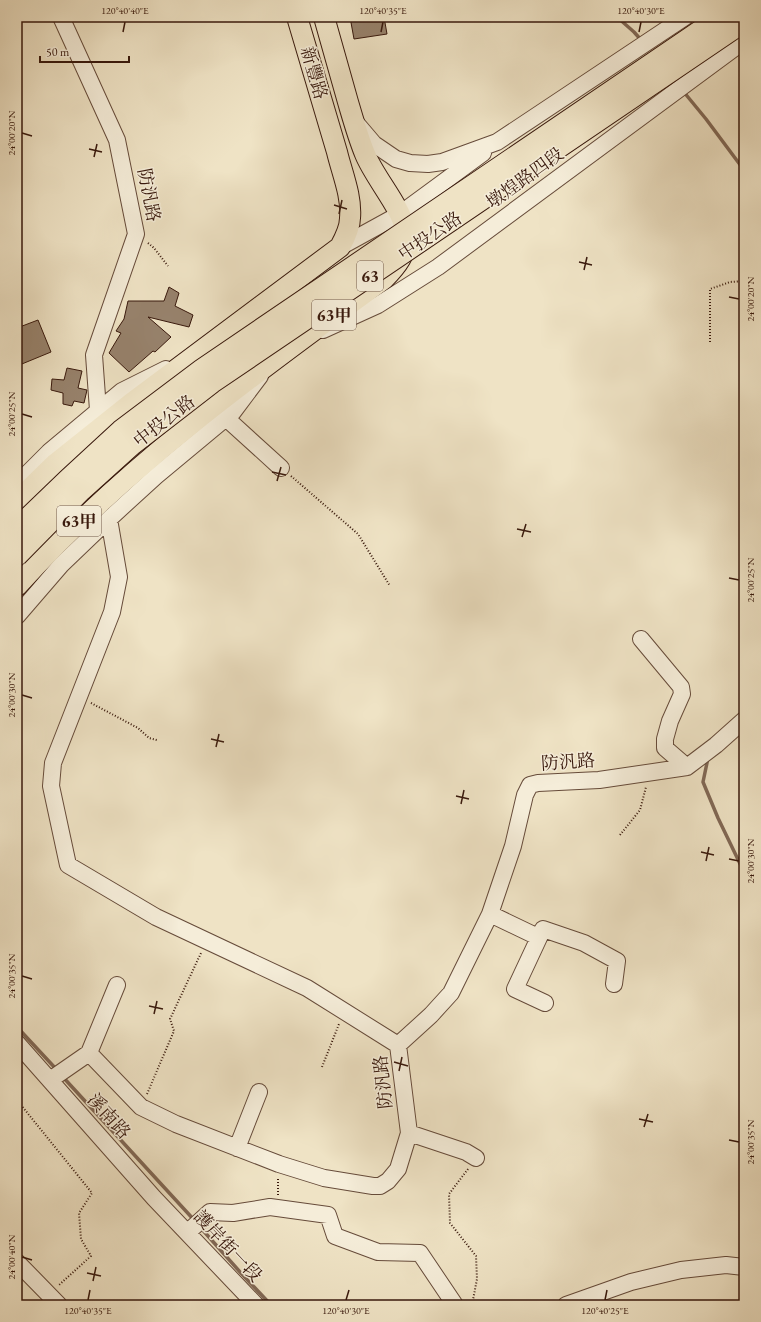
<svg xmlns="http://www.w3.org/2000/svg" width="761" height="1322" font-family="'EB Garamond','Noto Serif TC',serif">
<style>
.lines{fill:none;stroke-linecap:round;stroke-linejoin:round}
.stream{stroke:#816855;stroke-width:3.5}
.building{fill:#97826c;stroke:#38180c}
.minor-casing{stroke:#664b3a;stroke-width:18}
.major-casing{stroke:#38180c;stroke-width:22}
.path{stroke:#38180c;stroke-width:2;stroke-dasharray:1 2;stroke-linecap:butt}
.minor{stroke:#f5edd9;stroke-width:16}
.major{stroke:#efe3c5;stroke-width:20}
.major-bridge-casing{stroke:#38180c;stroke-width:22;stroke-linecap:butt}
.major-bridge{stroke:#efe3c5;stroke-width:20}
.ticks{fill:none;stroke:#38180c;stroke-width:1.5}
.labels{text-anchor:middle;stroke-width:3;stroke-linejoin:round;paint-order:stroke}
.shield{fill:#f5edd9;stroke:#71584a;stroke-width:1}
.shield-label{font-size:17px;font-weight:bold;fill:#38180c}
.street-label{font-size:18px;fill:#38180c;stroke:#f5edd9}
.neatline{fill:none;stroke:#38180c;stroke-width:1.5}
.ticks-label{font-size:10px;text-anchor:middle;fill:#38180c}
</style>
<rect width="100%" height="100%" fill="#efe3c5"/>
<filter id="stains"><feTurbulence type="fractalNoise" baseFrequency=".005" numOctaves="4"/><feColorMatrix values="0 0 0 0 .2 0 0 0 0 .09 0 0 0 0 .02 0 0 0 .5 -.17"/></filter>
<radialGradient id="worn" r=".72"><stop offset=".6" stop-color="#630" stop-opacity="0"/><stop offset="1" stop-color="#630" stop-opacity=".3"/></radialGradient>
<g class="lines">
<!-- stream -->
<path class="stream" d="M617,17L634,32L642,41
M683,91L706,119L744,170
M708,758L703,782L718,818L744,872
M17,1027L57,1070
M62,1076L195,1221
M200,1227L240,1272L271,1305"/>
</g>
<!-- building -->
<path class="building" d="M350,17H384L387,34L354,39Z
M169,287L179,293L175,306L193,315L189,327L148,317L171,337L155,352L153,351L129,372L109,353L121,333L116,331L124,319L128,301H164Z
M38,320L51,352L17,366V328Z
M67,368L82,371L78,388L87,390L84,403L74,401L72,406L63,404V393L51,390L52,379L64,380Z"/>
<g class="lines">
<defs>
<path id="minor" d="M61,17L117,140L136,234L94,355L98,410
M357,124L374,144L396,159L410,163L428,164L442,162L497,142L685,17
M340,247L400,214L483,153
M323,330L378,305L438,267L744,41
M226,418L281,468
M17,484L49,452L122,391L166,369
M109,519L119,577L112,612L53,763L51,786L68,865L156,917L307,988L398,1045
M17,616L61,565L109,519L156,476L233,412L260,376
M641,639L681,687L682,694L670,721L665,739V748L687,767
M490,914L538,937
M545,1003L515,989L543,929L584,943L617,961L614,984
M17,1043L154,1198L256,1305
M89,1053L117,985
M50,1080L89,1053L141,1107L176,1124L279,1164L324,1178L373,1186H380L388,1181L398,1169L409,1133L398,1045L431,1015L451,993L490,914L513,846L525,795L530,785L538,783L599,780L687,767L716,745L744,720
M409,1133L466,1152L476,1158
M237,1148L259,1092
M188,1232L210,1212L233,1213L270,1207L328,1215L335,1236L378,1252L420,1253L455,1305
M17,1262L59,1305
M566,1305L631,1282L681,1270L726,1265L744,1267"/>
<path id="major" d="M17,501L56,463L130,404L340,247C345,238 350,228 350,218C352,196 342,173 337,152C324,107 310,62 297,17
M17,586C125,467 255,373 384,279C396,267 408,253 406,234C404,210 375,179 365,154C358,137 353,119 348,102C340,74 332,45 324,17"/>
</defs>
<!-- minor casing -->
<use href="#minor" class="minor-casing"/>
<!-- major casing -->
<use href="#major" class="major-casing"/>
<!-- path -->
<path class="path" d="M148,243L154,248L168,266
M710,342V289L730,282L744,281
M291,476L358,534L390,586
M91,703L138,728L149,738L157,740
M620,835L640,810L646,787
M322,1067L339,1024
M147,1094L174,1031L170,1019L201,953
M17,1100L92,1193L79,1213L81,1239L91,1256L59,1285
M468,1169L449,1194L450,1223L476,1256L477,1279L472,1305
M278,1195V1177"/>
<!-- minor -->
<use href="#minor" class="minor"/>
<!-- major -->
<use href="#major" class="major"/>
<defs>
<path id="major-bridge" d="M17,528L68,479L121,430L202,369L720,17
M17,556L81,491L132,445L212,383L744,22"/>
</defs>
<!-- major-bridge casing -->
<use href="#major-bridge" class="major-bridge-casing"/>
<!-- major-bridge -->
<use href="#major-bridge" class="major-bridge"/>
</g>
<!-- ticks -->
<path class="ticks" d="M123,32L125,22M381,32L383,22M639,32L641,22M22,133L32,136M89,149L102,152M94,157L97,144M334,205L347,209M339,214L342,200M579,262L592,265M584,270L587,257M729,297L739,299M22,414L32,417M272,472L286,475M277,481L281,467M517,529L531,532M522,537L526,524M729,578L739,580M22,695L32,698M211,739L224,742M216,747L219,734M456,796L469,799M461,804L464,790M701,852L714,855M729,859L739,861M706,861L709,847M22,976L32,979M149,1006L163,1009M154,1014L157,1001M394,1062L408,1066M399,1071L402,1057M639,1119L653,1122M644,1127L648,1114M729,1140L739,1142M22,1257L32,1260M87,1273L101,1276M93,1281L96,1267M88,1300L90,1290M346,1300L349,1290M605,1300L607,1290"/>
<g class="labels">
<!-- shield labels -->
<g class="shield">
<rect x="357" y="261" width="26" height="30" rx="3"/>
<rect x="312" y="300" width="44" height="30" rx="3"/>
<rect x="57" y="506" width="44" height="30" rx="3"/>
</g>
<g class="shield-label">
<text x="370" y="282">63</text>
<text x="334" y="321">63甲</text>
<text x="79" y="527">63甲</text>
</g>
<!-- street labels -->
<g class="street-label">
<text transform="translate(314 73) rotate(74)" y="6">新豐路</text>
<text transform="translate(525 178) rotate(-36)" y="6">墩煌路四段</text>
<text transform="translate(149 195) rotate(79)" y="6">防汎路</text>
<text transform="translate(430 236) rotate(-34)" y="6">中投公路</text>
<text transform="translate(164 421) rotate(-38)" y="6">中投公路</text>
<text transform="translate(568 762) rotate(-4)" y="6">防汎路</text>
<text transform="translate(383 1082) rotate(-96)" y="6">防汎路</text>
<text transform="translate(109 1116) rotate(48)" y="6">溪南路</text>
<text transform="translate(228 1246) rotate(47)" y="6">護岸街一段</text>
</g>
</g>
<!-- margin -->
<rect width="761" height="1322" fill="none" stroke="#efe3c5" stroke-width="44"/>
<!-- scale -->
<path d="M40 56v6h89v-6" fill="none" stroke="#38180c" stroke-width="2"/>
<text x="46" y="56" font-size="12" fill="#38180c" stroke="#f5edd9" stroke-width="3" paint-order="stroke">50 m</text>
<rect x="22" y="22" width="717" height="1278" class="neatline"/>
<g class="ticks-label">
<text x="125" y="14">120°40'40"E</text>
<text x="383" y="14">120°40'35"E</text>
<text x="641" y="14">120°40'30"E</text>
<text transform="translate(11 133) rotate(-90)" y="4">24°00'20"N</text>
<text transform="translate(750 299) rotate(-90)" y="4">24°00'20"N</text>
<text transform="translate(11 414) rotate(-90)" y="4">24°00'25"N</text>
<text transform="translate(750 580) rotate(-90)" y="4">24°00'25"N</text>
<text transform="translate(11 695) rotate(-90)" y="4">24°00'30"N</text>
<text transform="translate(750 861) rotate(-90)" y="4">24°00'30"N</text>
<text transform="translate(11 976) rotate(-90)" y="4">24°00'35"N</text>
<text transform="translate(750 1142) rotate(-90)" y="4">24°00'35"N</text>
<text transform="translate(11 1257) rotate(-90)" y="4">24°00'40"N</text>
<text x="88" y="1314">120°40'35"E</text>
<text x="346" y="1314">120°40'30"E</text>
<text x="605" y="1314">120°40'25"E</text>
</g>
<rect width="100%" height="100%" filter="url(#stains)"/>
<rect width="100%" height="100%" fill="url(#worn)"/>
</svg>
